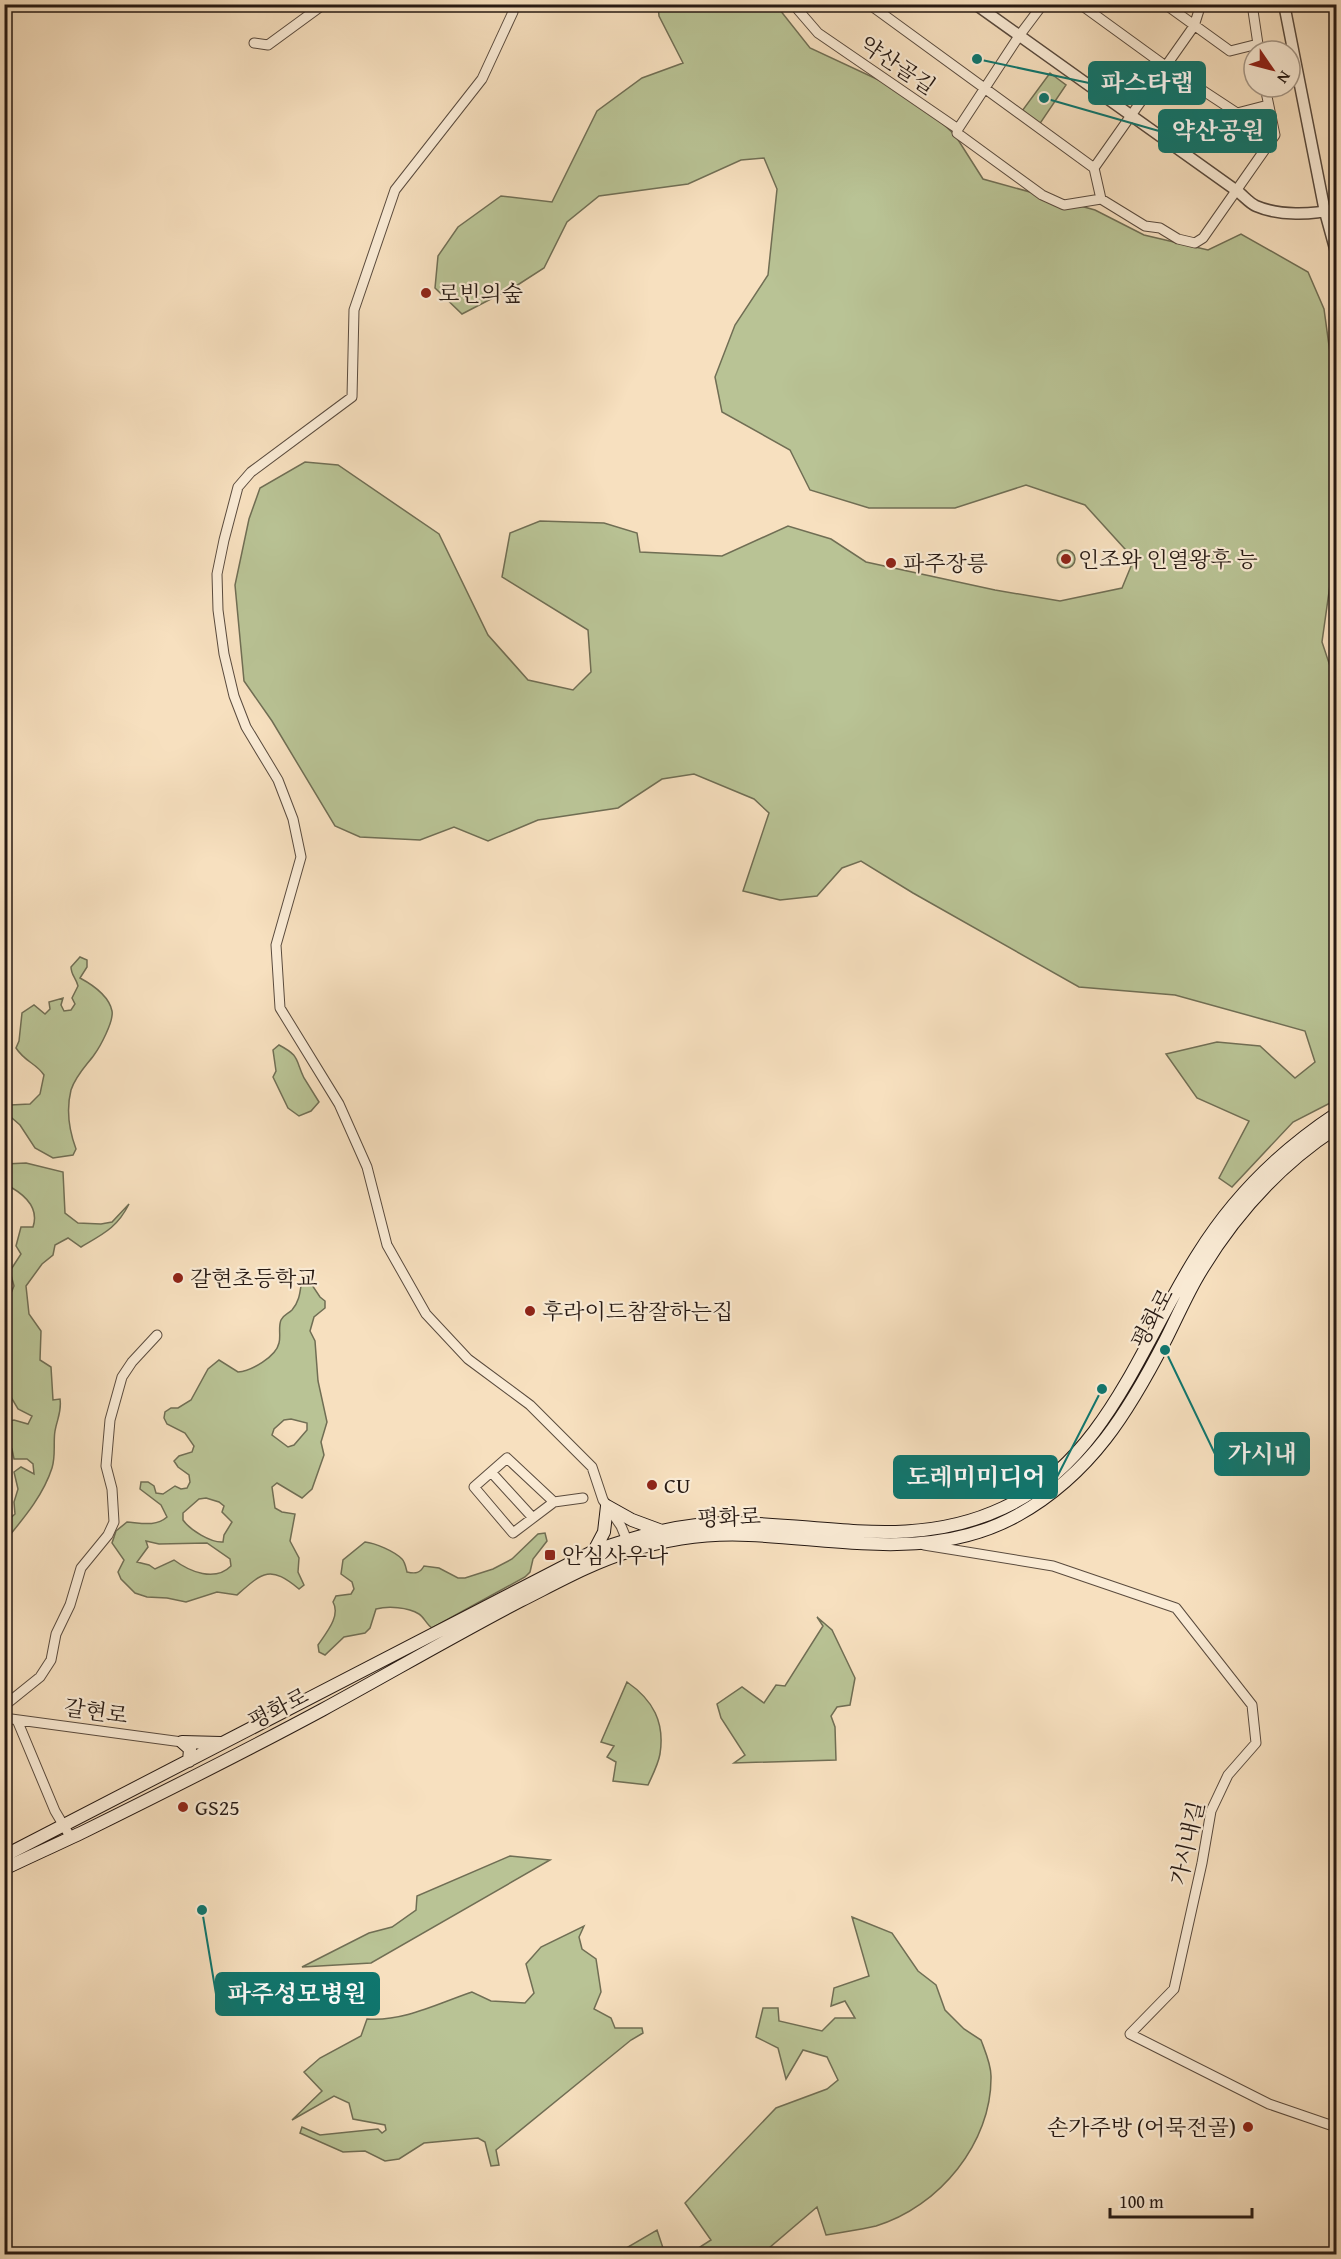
<svg xmlns="http://www.w3.org/2000/svg" width="1341" height="2259" font-family="'Gentium Book Plus','Noto Serif KR',serif">
<style>
.green{fill:#b9c395;stroke:#706e54;stroke-width:1.5;fill-rule:evenodd}
.lines{fill:none;stroke-linecap:round;stroke-linejoin:round}
.minor-casing{stroke:#5a4b3e;stroke-width:11}
.tertiary-casing{stroke:#5a4b3e;stroke-width:13}
.secondary-casing{stroke:#261913;stroke-width:14}
.minor{stroke:#faebd5;stroke-width:9}
.tertiary{stroke:#faebd5;stroke-width:10}
.secondary{stroke:#faebd5;stroke-width:12}
.poi-dot{fill:#8f2418;stroke:#faebd5;stroke-width:2}
.labels{text-anchor:middle;stroke-width:4.5;stroke-linejoin:round;paint-order:stroke}
.street-label{font-size:22px;fill:#261913;stroke:#faebd5}
.poi-label{font-size:22px;fill:#261913;stroke:#faebd5;text-anchor:start}
.leader{fill:none;stroke:#0f766e;stroke-width:2}
.callout-dot{fill:#0f766e;stroke:#faebd5;stroke-width:2}
.callout{fill:#0f766e;stroke:#0f766e;stroke-width:2}
.callout-label{font-size:24px;text-anchor:middle;font-weight:bold;fill:#fff}
</style>
<rect width="100%" height="100%" fill="#f7e0bf"/>
<filter id="stains"><feTurbulence type="fractalNoise" baseFrequency=".00333" numOctaves="4"/><feColorMatrix values="0 0 0 0 .2 0 0 0 0 .09 0 0 0 0 .02 0 0 0 .5 -.17"/></filter>
<radialGradient id="worn" r=".72"><stop offset=".6" stop-color="#630" stop-opacity="0"/><stop offset="1" stop-color="#630" stop-opacity=".3"/></radialGradient>
<!-- green -->
<path class="green" d="M658,5H776L810,48L913,96L955,135L983,179L1095,210L1144,235L1208,250L1241,234L1308,272L1324,309L1336,397V542L1322,642L1336,684V1100L1293,1122L1232,1187L1219,1178L1249,1121L1197,1098L1166,1054L1217,1042L1260,1046L1295,1078L1315,1062L1305,1031L1175,995L1079,987L913,893L861,861L842,868L817,896L780,900L743,891L769,813L754,799L694,774L662,779L618,808L538,820L488,841L454,827L420,840L360,837L335,826L272,721L244,681L235,585L249,519L260,488L305,462L338,465L439,534L488,635L528,680L573,690L591,672L588,630L502,577L510,533L540,521L604,523L637,533L640,552L722,556L788,526L831,539L866,562L995,590L1060,601L1122,588L1134,559L1085,505L1026,485L955,508H869L810,490L790,450L722,412L715,377L735,325L768,275L777,189L764,158L741,160L688,184L599,196L567,222L544,268L516,286L462,314L435,288L438,256L458,227L501,196L552,202L597,111L642,78L683,63L659,16Z
M1050,73L1066,85L1039,125L1022,111Z
M1057 559a9 9 0 1 1 18 0a9 9 0 1 1-18 0Z
M80,957L87,960V967L80,978C93,985 109,996 112,1011C114,1021 100,1047 94,1055C86,1066 76,1075 71,1090C66,1110 69,1130 76,1149L73,1155L53,1158L35,1148L20,1125L5,1112V1086V1100L10,1105L30,1104L40,1094L44,1075C36,1063 25,1062 16,1048L19,1041L22,1013L34,1005L45,1014L50,1009L49,1002L63,998L61,1005L64,1011L71,1010L75,1004L72,998L78,986C76,978 71,975 71,967Z
M279,1045C300,1056 295,1059 304,1078C309,1086 314,1094 319,1102L311,1111L299,1116L288,1108L273,1077L276,1071L273,1050Z
M26,1163L63,1172L65,1213L78,1223L101,1224L112,1222L129,1204C117,1228 103,1234 81,1247L68,1238L55,1245L53,1255L42,1264L26,1286L29,1314L41,1331L40,1360L51,1367L53,1400L60,1399C62,1412 57,1419 55,1431C53,1443 56,1455 52,1468C43,1496 23,1519 5,1541V1523L15,1514L14,1502L18,1489L14,1472L21,1467L34,1474L33,1464L27,1459H14L12,1449L4,1443L5,1422L14,1420L28,1424L32,1416L18,1409L5,1387V1294L9,1298L14,1286L10,1271L21,1254L16,1246L21,1227H33C40,1206 21,1192 5,1184V1164Z
M302,1279H308L320,1297L325,1301V1308L314,1317L310,1331L315,1341L318,1381L327,1422L321,1442L324,1455L312,1489L302,1498L277,1483L272,1487L275,1508L282,1512L295,1514L290,1541L299,1558L298,1572L304,1585L299,1589C270,1565 263,1572 237,1595L217,1592L186,1602L167,1598L147,1597L135,1593L121,1579L118,1572L124,1560L112,1543L116,1531L127,1522C141,1523 156,1527 167,1517L161,1505L140,1489L141,1482H148L154,1486L156,1493L163,1494L175,1486L181,1489L187,1488L190,1482L189,1475L178,1467L174,1461L179,1456L192,1452L194,1446L185,1433L167,1424L164,1418L165,1412L171,1408H178L191,1400L208,1369L219,1360L238,1372C251,1371 276,1357 279,1343C281,1336 278,1327 281,1320C284,1314 288,1314 292,1310C300,1301 300,1291 302,1279ZM291,1419L307,1423V1430L294,1445L288,1447L272,1435L274,1429L284,1420ZM206,1498L219,1502L224,1506L222,1512L232,1522L224,1535L223,1542C211,1543 190,1530 183,1520V1513L199,1499ZM146,1541L159,1544L207,1543L230,1559L231,1566C215,1582 190,1572 174,1560L155,1569L149,1565L137,1562L148,1547Z
M545,1533L547,1541L533,1559L530,1572L525,1577L432,1628C426,1624 424,1617 419,1614C408,1607 388,1606 376,1609L370,1628L365,1633L344,1637L325,1655L319,1652L318,1645C326,1633 341,1616 333,1602L336,1596L351,1594L354,1589L352,1582L341,1574L343,1560L365,1542C375,1543 394,1551 402,1559C405,1562 406,1568 407,1572C416,1574 420,1573 424,1566L439,1568L458,1578H465L493,1569L512,1559L538,1534Z
M817,1617L832,1630L855,1678L850,1705L837,1707L831,1716L835,1727L836,1760L734,1763L745,1755L721,1718L717,1704L742,1687L764,1703L776,1685L785,1686L823,1626Z
M627,1682C653,1700 665,1722 660,1754C658,1765 652,1776 648,1785L613,1781L616,1762L607,1757L614,1746L601,1742Z
M510,1856L550,1860L371,1963L302,1967L369,1933L392,1927L416,1910L417,1896Z
M852,1917L892,1933L918,1971L936,1985L945,2010L964,2029L981,2040C985,2051 991,2064 991,2076C992,2143 939,2207 876,2226C860,2230 842,2232 826,2235L817,2207L762,2254H689L711,2240L685,2203L776,2108L827,2089L838,2080L827,2057L803,2050L786,2079L778,2048L756,2037L763,2008H778L779,2021L822,2031L835,2018H855L845,2001L831,2006L834,1988L869,1976Z
M584,1926L579,1937L582,1949L596,1959L601,1992L594,2009L611,2018L615,2028H642L643,2033L631,2040L496,2150L499,2165L491,2166L485,2142L478,2138L424,2143L399,2159L385,2161L365,2151L343,2152L300,2133L302,2127L320,2135L378,2129L382,2133L386,2130L385,2125L353,2119L349,2103L334,2096L292,2120L322,2091L304,2072L320,2058L361,2036L367,2019C403,2022 439,2003 472,1992L491,2001L525,2003L534,1993L526,1964L541,1947Z
M657,2230L665,2254H616Z"/>
<g class="lines">
<defs>
<path id="minor" d="M510,4L513,12L482,79L395,190L354,310L352,397L251,472L238,487L224,540L217,574L218,610L224,654L234,696L246,727L278,780L293,819L301,857L276,945L280,1008L339,1104L367,1167L387,1245L426,1314L468,1359L530,1405L592,1467L603,1500L621,1526L629,1545
M793,4L818,33L958,129L1019,36L1043,4
M869,4L1094,168L1101,199
M1080,4L1164,65L1237,113L1268,105
M1165,4L1230,51L1258,44
M1252,4L1259,51
M254,43L268,45L324,4
M958,129L957,133L1042,195L1064,205L1101,199L1145,226L1160,228L1178,239L1195,243L1203,238L1275,135L1265,87
M1094,168L1194,26L1201,4
M491,1472L533,1518
M554,1502L507,1458L474,1487L513,1533L554,1502L583,1498
M924,1545L1053,1566L1176,1608L1252,1705L1256,1743L1228,1775L1211,1811L1202,1863L1174,1989L1130,2034L1269,2104L1336,2127
M4,1706L40,1677L51,1660L56,1634L70,1605L81,1568L108,1535L114,1522L112,1489L106,1466L110,1420L122,1377L132,1362L157,1335
M4,1718L182,1742
M17,1720L55,1811L71,1838"/>
<path id="tertiary" d="M975,4L1237,191C1243,195 1249,203 1256,206C1279,216 1312,215 1336,209
M1284,4L1325,212L1336,252"/>
<path id="secondary" d="M594,1551L604,1532L607,1506L632,1520L659,1530
M189,1761L190,1749L182,1742L221,1743
M4,1856L594,1551C638,1536 681,1523 728,1523C823,1523 912,1551 1003,1508C1107,1460 1141,1343 1198,1254C1234,1196 1280,1151 1336,1114
M4,1869C31,1856 58,1844 85,1831C164,1792 244,1752 322,1710C388,1674 453,1636 520,1601C556,1583 591,1563 630,1551C667,1539 710,1533 749,1535C841,1539 934,1562 1018,1515C1091,1474 1129,1411 1166,1339C1176,1319 1185,1299 1195,1281C1230,1220 1278,1166 1336,1128"/>
</defs>
<!-- minor casing -->
<use href="#minor" class="minor-casing"/>
<!-- tertiary casing -->
<use href="#tertiary" class="tertiary-casing"/>
<!-- secondary casing -->
<use href="#secondary" class="secondary-casing"/>
<!-- minor -->
<use href="#minor" class="minor"/>
<!-- tertiary -->
<use href="#tertiary" class="tertiary"/>
<!-- secondary -->
<use href="#secondary" class="secondary"/>
</g>
<!-- markers -->
<g class="poi-dot">
<circle cx="426" cy="293" r="6"/>
<circle cx="1066" cy="559" r="6"/>
<circle cx="891" cy="563" r="6"/>
<circle cx="178" cy="1278" r="6"/>
<circle cx="530" cy="1311" r="6"/>
<circle cx="652" cy="1485" r="6"/>
<rect x="544" y="1549" width="12" height="12" rx="3"/>
<circle cx="183" cy="1807" r="6"/>
<circle cx="1248" cy="2127" r="6"/>
</g>
<g class="labels">
<!-- street labels -->
<g class="street-label">
<text transform="translate(898 65) rotate(34)" y="8">약산골길</text>
<text transform="translate(1152 1318) rotate(-62)" y="8">평화로</text>
<text transform="translate(729 1517) rotate(-2)" y="8">평화로</text>
<text transform="translate(278 1708) rotate(-27)" y="8">평화로</text>
<text transform="translate(96 1711) rotate(8)" y="8">갈현로</text>
<text transform="translate(1187 1843) rotate(-77)" y="8">가시내길</text>
</g>
<!-- poi labels -->
<g class="poi-label">
<text x="438" y="301">로빈의숲</text>
<text x="1078" y="567">인조와 인열왕후 능</text>
<text x="903" y="571">파주장릉</text>
<text x="190" y="1286">갈현초등학교</text>
<text x="542" y="1319">후라이드참잘하는집</text>
<text x="664" y="1493">CU</text>
<text x="562" y="1563">안심사우나</text>
<text x="195" y="1815">GS25</text>
<text x="1236" y="2135" text-anchor="end">손가주방 (어묵전골)</text>
</g>
</g>
<!-- callouts -->
<path class="leader" d="M977 59L1089 83M1044 98L1159 131M1165 1350L1215 1454M1102 1389L1057 1477M202 1910L216 1994"/>
<g class="callout-dot">
<circle cx="977" cy="59" r="6"/>
<circle cx="1044" cy="98" r="6"/>
<circle cx="1165" cy="1350" r="6"/>
<circle cx="1102" cy="1389" r="6"/>
<circle cx="202" cy="1910" r="6"/>
</g>
<g class="callout">
<rect x="1089" y="62" width="116" height="42" rx="6"/>
<rect x="1159" y="110" width="117" height="42" rx="6"/>
<rect x="1215" y="1433" width="94" height="42" rx="6"/>
<rect x="894" y="1456" width="163" height="42" rx="6"/>
<rect x="216" y="1973" width="163" height="42" rx="6"/>
</g>
<g class="callout-label">
<text x="1147" y="91">파스타랩</text>
<text x="1218" y="139">약산공원</text>
<text x="1262" y="1462">가시내</text>
<text x="976" y="1485">도레미미디어</text>
<text x="297" y="2002">파주성모병원</text>
</g>
<!-- margin -->
<rect width="1341" height="2259" fill="none" stroke="#f7e0bf" stroke-width="24"/>
<rect x="6" y="6" width="1329" height="2247" fill="none" stroke="#261913" stroke-width="3"/>
<rect x="12" y="12" width="1317" height="2235" fill="none" stroke="#261913" stroke-width="1.5"/>
<!-- north arrow -->
<g transform="translate(1272 69) rotate(125)"><circle r="28" fill="#faebd5" stroke="#a59787" stroke-width="1.5"/>
<path d="M0-4.5L10 22L0 15L-10 22Z" fill="#8f2418"/>
<text y="-9" font-size="16" font-weight="bold" text-anchor="middle" fill="#261913">N</text>
</g>
<!-- scale -->
<path d="M1110 2208v9h142v-9" fill="none" stroke="#261913" stroke-width="3"/>
<text x="1119" y="2208" font-size="18" fill="#261913" stroke="#faebd5" stroke-width="4.5" paint-order="stroke">100 m</text>
<rect width="100%" height="100%" filter="url(#stains)"/>
<rect width="100%" height="100%" fill="url(#worn)"/>
</svg>
